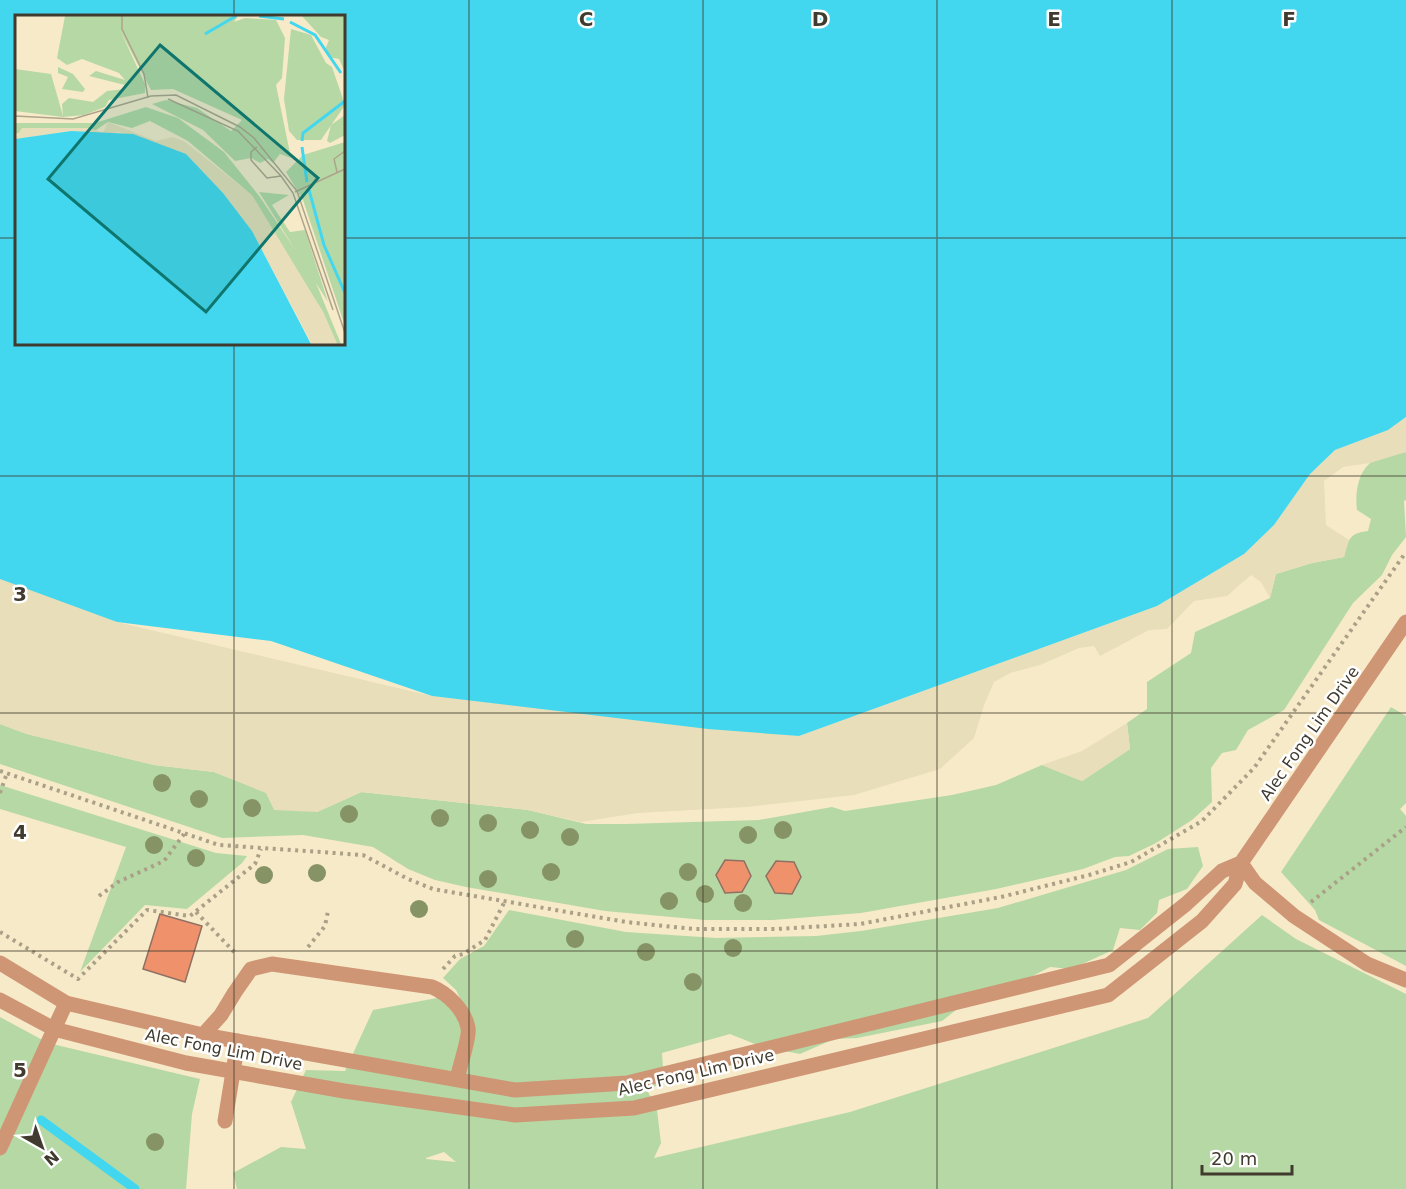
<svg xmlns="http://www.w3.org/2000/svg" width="1406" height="1189" font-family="'DejaVu Sans',sans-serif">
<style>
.green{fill:#b6d8a5;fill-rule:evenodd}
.sand{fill:#e8deb9}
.water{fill:#43d7ef;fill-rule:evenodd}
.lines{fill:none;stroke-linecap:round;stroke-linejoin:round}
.stream{stroke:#43d7ef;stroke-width:9}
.building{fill:#ef926c;stroke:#907063;stroke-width:1.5}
.path{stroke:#aaa088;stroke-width:4;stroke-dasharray:3 4.5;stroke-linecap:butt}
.minor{stroke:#cf9675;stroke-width:15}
.tree{fill:#869365}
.grid{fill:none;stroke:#403b2e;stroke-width:1.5;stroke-opacity:0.55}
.labels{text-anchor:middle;stroke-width:5;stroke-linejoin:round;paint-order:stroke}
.street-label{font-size:16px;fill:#403b2e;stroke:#fff}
.inset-river{fill:none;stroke:#43d7ef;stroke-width:3}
.inset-road{fill:none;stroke:#aea48b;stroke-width:1.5}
.view{fill:#0f766e;fill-opacity:0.15;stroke:#0f766e;stroke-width:3}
.inset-edge{fill:none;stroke:#403b2e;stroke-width:3}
.grid-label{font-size:20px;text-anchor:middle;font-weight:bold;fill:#403b2e;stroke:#fff;stroke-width:5;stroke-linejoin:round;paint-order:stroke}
</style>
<rect width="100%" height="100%" fill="#f7eac9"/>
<!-- green -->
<path class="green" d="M1406,452V500L1404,501L1406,537L1392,555L1382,575L1353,603L1284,710L1248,730L1236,750L1222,753L1211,768L1212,802L1192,820L1156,843L1129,856L1115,857L1083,869L996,889L861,913L773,920H705L605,911L466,887L435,880L408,869L373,847L303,835L222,838L0,764V724L27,734L154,765L214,772L317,812L361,792L528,810L586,824H626L759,820L832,807L845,811L952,795L996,785L1042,765L1082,781L1130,749L1127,723L1147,709V682L1191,653L1195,632L1270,598L1276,574L1312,563L1344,557C1348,540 1349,533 1368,531L1371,519L1357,510C1355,496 1357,475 1369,464C1377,457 1395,455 1406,452Z
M1391,707L1406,716V803L1400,809L1406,816V966L1319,920L1315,910L1281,872Z
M0,785L216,853L247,856L242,863L187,909L145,905L80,972L126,847L0,809Z
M1198,847L1203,866L1187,889L1159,900L1157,913L1140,930L1120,928L1113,950L1071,969L1050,967L1019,983L979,992L942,1021L857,1038L834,1039L800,1054L760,1046L730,1034L662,1053L664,1082L647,1090L657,1110L661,1143L654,1158L850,1112L1148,1018L1262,915L1296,939L1406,994V1189H237L233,1173L281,1147L306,1149L291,1102L306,1070L345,1071L373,1010L442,997L467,1013L456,990L443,978L460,959L484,946L509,910L626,932L716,938L816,936L861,931L998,908L1126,870L1168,849ZM444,1152L456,1162L426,1159V1158Z
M0,1017L48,1043L200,1079L192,1114L186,1189H0Z"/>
<!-- sand -->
<path class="sand" d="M1406,417V452L1370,463L1343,467L1324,481L1326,525L1349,540L1344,557L1312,563L1276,574L1270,598L1261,582L1251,575L1227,596L1194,601L1167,629L1149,630L1100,656L1094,646L1079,648L1040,665L1010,673L994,682L984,705L974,738L940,769L854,795L747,807L638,813L581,822L528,810L362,792L317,812L274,810L266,793L214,772L154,765L27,734L0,724V575L117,622L432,696L799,736L1157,606L1244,554L1274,525L1310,474L1335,450L1388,430Z
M1127,723L1130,749L1082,781L1042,765L1082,751Z"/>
<!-- water -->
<path class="water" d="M0,0H1406V417L1388,430L1335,450L1310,474L1274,525L1244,554L1157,606L799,736L708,729L432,696L271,641L117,622L0,579ZM16,16H344V344H16Z"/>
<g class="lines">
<!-- stream -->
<path class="stream" d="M41,1120L135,1189"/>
</g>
<!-- building -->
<path class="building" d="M725,860L744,861L751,876L742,892L725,893L716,875Z
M776,861L794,862L801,877L792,894L775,893L766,876Z
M160,914L202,926L185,982L143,969Z"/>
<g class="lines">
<!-- path -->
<path class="path" d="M0,771L219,845L363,855L408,879L433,889L626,922L694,929H776L860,924L1001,897L1089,875L1131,862L1202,821L1254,768L1406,552
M0,793L7,773
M99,896L118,882L164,861L184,834
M1311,902L1406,827
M196,912L237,955
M0,932L78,979L147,910L190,916L255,864L261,849
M308,947L325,926L328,911
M443,969L455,956L463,954L485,940L505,901"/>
<!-- minor -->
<path class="minor" d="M1241,863L1255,883L1294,916L1367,964L1406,980
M0,963L66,1003L203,1035L515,1090L627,1083L1109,965L1186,904L1222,871L1241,863
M0,1000L54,1029L186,1063L344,1091L515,1115L634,1108L1108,995L1202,921L1235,884L1241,863L1406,622
M203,1035L221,1015L235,992L251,969L272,964L432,987C447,993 465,1010 468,1028C470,1036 459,1069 457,1079
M225,1121L238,1041
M0,1148L66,1003"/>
</g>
<!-- trees -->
<g class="tree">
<circle cx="162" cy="783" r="9"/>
<circle cx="199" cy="799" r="9"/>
<circle cx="252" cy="808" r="9"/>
<circle cx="349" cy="814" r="9"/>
<circle cx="440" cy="818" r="9"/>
<circle cx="488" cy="823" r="9"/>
<circle cx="530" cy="830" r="9"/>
<circle cx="783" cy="830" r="9"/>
<circle cx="748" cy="835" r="9"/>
<circle cx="570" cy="837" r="9"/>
<circle cx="154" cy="845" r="9"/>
<circle cx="196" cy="858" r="9"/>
<circle cx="551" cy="872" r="9"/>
<circle cx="688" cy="872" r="9"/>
<circle cx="317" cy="873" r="9"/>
<circle cx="264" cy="875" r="9"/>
<circle cx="488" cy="879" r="9"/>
<circle cx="705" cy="894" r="9"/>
<circle cx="669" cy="901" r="9"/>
<circle cx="743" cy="903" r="9"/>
<circle cx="419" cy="909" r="9"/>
<circle cx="575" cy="939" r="9"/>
<circle cx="733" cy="948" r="9"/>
<circle cx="646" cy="952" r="9"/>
<circle cx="693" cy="982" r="9"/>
<circle cx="155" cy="1142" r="9"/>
</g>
<!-- grid -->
<path class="grid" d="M234,0V16M469,0V1189M703,0V1189M937,0V1189M1172,0V1189M0,238H16M344,238H1406M234,344V1189M0,476H1406M0,713H1406M0,951H1406"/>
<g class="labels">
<!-- street labels -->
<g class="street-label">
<text transform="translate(1309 733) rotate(-55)" y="6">Alec Fong Lim Drive</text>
<text transform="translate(224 1049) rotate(11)" y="6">Alec Fong Lim Drive</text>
<text transform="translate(696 1072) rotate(-13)" y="6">Alec Fong Lim Drive</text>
</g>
</g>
<!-- overview -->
<g transform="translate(15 15)">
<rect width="330" height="330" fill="#f7eac9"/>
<path d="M50,1H223L219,7L230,3L261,5L270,23L267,63L261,70L276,143L265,139L258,148L253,144L245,148L236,143L220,146L188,115L137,89L151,85L182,93L216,116L227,105L158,74L136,75L105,15L130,69V78L94,85L90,92L69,100L48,102L0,96V54L36,59L48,101L47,89L54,83L78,87L92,76L110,74V70L74,61L81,56L110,65L104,58L67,44L52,50L42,43ZM287,1H330V57L324,44L314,42L310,35L314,25L306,22ZM276,14L296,20L311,48L317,52L330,90L306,125H282L274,116L269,84ZM43,52L58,59L70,74L68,77L47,74L53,62L43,58ZM131,92L163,103L209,137L245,182L299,263L326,329H322L308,297L232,176L173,126L135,106L117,113L93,107L81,115L27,113L0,119V108H80ZM330,100V120L315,128L312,126L316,110ZM330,127V311L288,185L271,157L288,140ZM244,177L274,180L257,190L275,217L290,215L313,287Z" fill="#b6d8a5"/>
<path d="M93,107L141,126L158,122L170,127L237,180L308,297L322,329H297L237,216L208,178L171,139L104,117L84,120L56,116L0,124L7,113H75L88,118Z" fill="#e8deb9"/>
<path d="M56,116L118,119L171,139L208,178L237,216L296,329H0V124Z" fill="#43d7ef"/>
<path class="inset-river" d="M244,1L269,4M275,7L300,20L326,58M190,19L221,1M287,126L288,118L330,86M287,132L292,167M294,175L309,230L330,278"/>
<path class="inset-road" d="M107,1V14L129,59L133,83M153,84L223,116L266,161L278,178L318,295M0,101L58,104L136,81L161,80L225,112L239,123L282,176L330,318M242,132L236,137V145L252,163L266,161M322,157L319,144L330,136M280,177L330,154"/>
<path class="view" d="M145,30L303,163L191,297L33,164Z"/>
<rect width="330" height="330" class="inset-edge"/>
</g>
<g class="grid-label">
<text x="586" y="26">C</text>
<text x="820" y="26">D</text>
<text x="1054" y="26">E</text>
<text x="1289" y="26">F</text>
<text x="20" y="601">3</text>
<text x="20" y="839">4</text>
<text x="20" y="1077">5</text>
</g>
<!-- north arrow -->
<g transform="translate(42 1147) rotate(140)" stroke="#ffffff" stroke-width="4.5" paint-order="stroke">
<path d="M0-4.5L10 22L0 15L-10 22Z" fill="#403b2e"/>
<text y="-9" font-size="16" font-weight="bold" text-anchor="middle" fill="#403b2e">N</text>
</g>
<!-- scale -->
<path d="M1202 1165v9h90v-9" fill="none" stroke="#403b2e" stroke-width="3"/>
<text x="1211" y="1165" font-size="18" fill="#403b2e" stroke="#ffffff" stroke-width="4.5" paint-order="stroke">20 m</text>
</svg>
